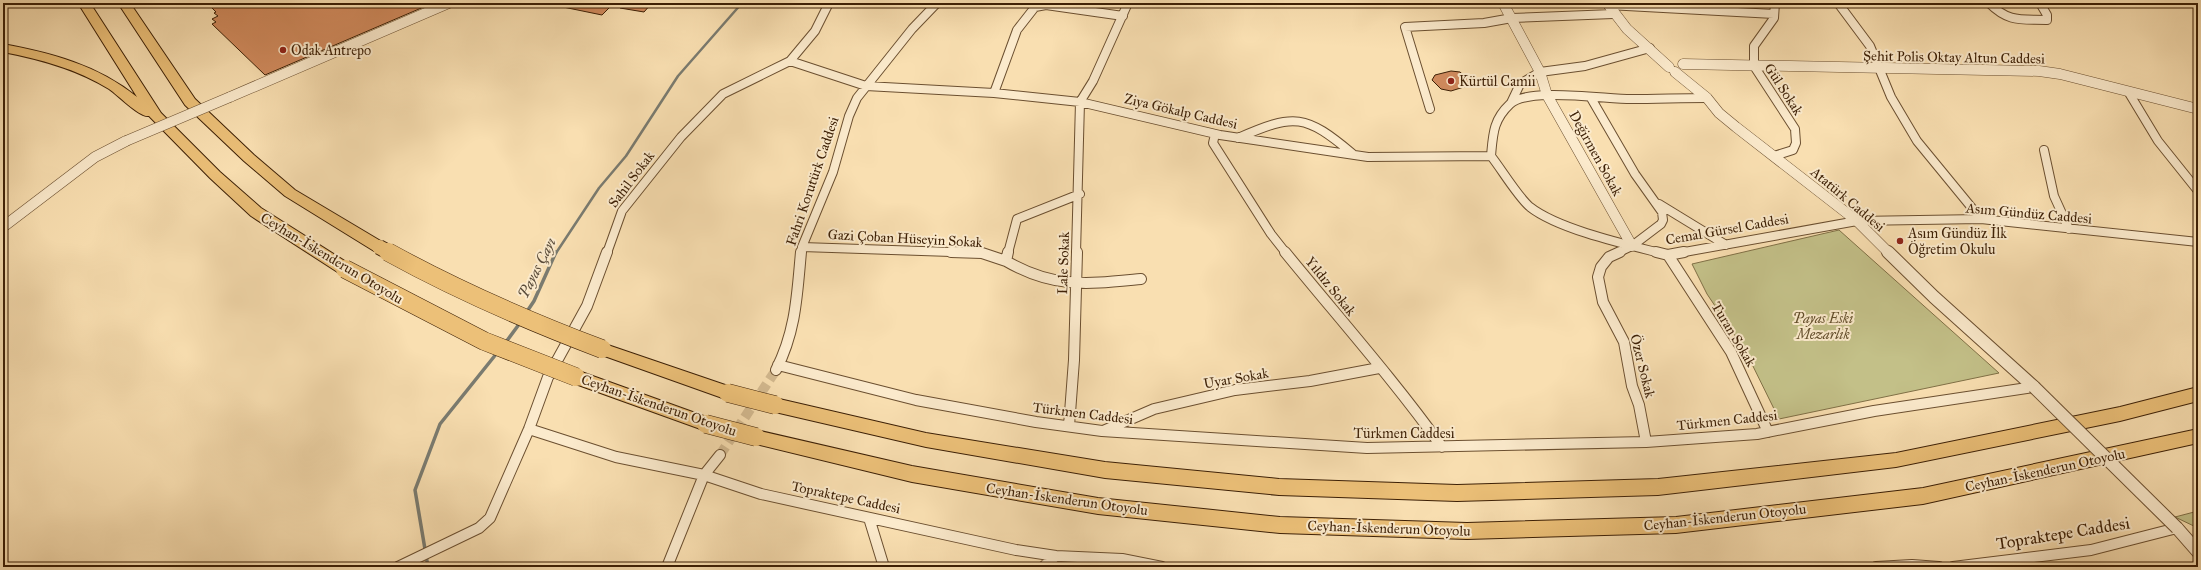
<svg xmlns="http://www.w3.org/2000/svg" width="2201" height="570" font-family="'IM FELL Great Primer',serif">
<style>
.green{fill:#c3c088;stroke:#807046}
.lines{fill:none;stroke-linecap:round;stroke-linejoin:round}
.stream-far1{stroke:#7a7b70;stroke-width:2.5}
.stream{stroke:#7a7b70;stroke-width:3.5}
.building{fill:#d08a5d;stroke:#3c1f05}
.minor-tunnel{stroke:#d3b98f;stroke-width:10;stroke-dasharray:10 5;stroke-linecap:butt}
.minor-far1-casing{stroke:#6b4f30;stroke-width:10}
.minor-casing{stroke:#6b4f30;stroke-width:12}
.tertiary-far1-casing{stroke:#6b4f30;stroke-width:11}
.tertiary-casing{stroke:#6b4f30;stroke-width:14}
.motorway-casing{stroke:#3c1f05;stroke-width:2}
.minor-far1{stroke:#fbeacc;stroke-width:8}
.minor{stroke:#fbeacc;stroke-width:10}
.tertiary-far1{stroke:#fbeacc;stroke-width:10}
.tertiary{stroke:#fbeacc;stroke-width:12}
.motorway{fill:#ecc078;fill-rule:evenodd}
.tertiary-bridge-far1-casing{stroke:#6b4f30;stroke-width:11;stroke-linecap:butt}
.tertiary-bridge-casing{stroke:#6b4f30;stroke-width:14;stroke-linecap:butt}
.motorway-bridge-far1-casing{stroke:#3c1f05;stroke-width:16;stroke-linecap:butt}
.motorway-bridge-casing{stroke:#3c1f05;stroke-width:19;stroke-linecap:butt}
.tertiary-bridge-far1{stroke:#fbeacc;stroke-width:10}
.tertiary-bridge{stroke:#fbeacc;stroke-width:12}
.motorway-bridge-far1{stroke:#ecc078;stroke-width:14}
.motorway-bridge{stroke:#ecc078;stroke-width:18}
.poi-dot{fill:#8f2418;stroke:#fbeacc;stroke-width:1.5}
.labels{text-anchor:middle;stroke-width:4;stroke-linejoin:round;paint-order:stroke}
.poi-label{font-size:14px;fill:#3c1f05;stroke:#fbeacc;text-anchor:start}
.street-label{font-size:14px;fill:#3c1f05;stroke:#fbeacc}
.park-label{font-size:14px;font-style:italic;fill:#644f2c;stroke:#fbeacc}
.water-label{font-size:15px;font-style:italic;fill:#5b4d3b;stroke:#fbeacc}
.near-street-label{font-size:17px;fill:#3c1f05;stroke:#fbeacc}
</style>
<rect width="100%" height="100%" fill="#f9dfb1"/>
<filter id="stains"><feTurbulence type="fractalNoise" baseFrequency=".005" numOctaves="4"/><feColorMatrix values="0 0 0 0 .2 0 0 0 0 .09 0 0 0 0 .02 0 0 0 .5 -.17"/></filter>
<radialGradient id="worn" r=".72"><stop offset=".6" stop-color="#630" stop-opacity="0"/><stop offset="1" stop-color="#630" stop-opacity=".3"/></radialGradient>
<!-- green -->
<path class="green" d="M1839,230L1999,373L1779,419L1746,352L1707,294L1692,264Z
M2198,511V528L2175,517Z"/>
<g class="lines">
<!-- stream-far1 -->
<path class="stream-far1" d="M556,253L599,188L626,156L678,76L742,3"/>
<!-- stream -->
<path class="stream" d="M526,313L534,301L556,252
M506,342L520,323
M428,567L415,490L440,424L497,353"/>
</g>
<!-- building -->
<path class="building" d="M207,3H433L265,75L212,24L216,22L212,19L218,16L214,13L216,12Z
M564,3H614L602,15L563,7Z
M620,3H652L644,12L620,8Z
M1451,71L1460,72L1470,81L1467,86L1451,91L1441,89L1432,80L1435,75Z"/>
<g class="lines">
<!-- minor-tunnel -->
<path class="minor-tunnel" d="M720,455L776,370"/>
<defs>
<path id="minor-far1" d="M1838,3L1870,46L1891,97L1917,141L1981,219
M1989,3C2009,23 2021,19 2047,20V15L2040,3
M1608,5L1774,14
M790,61L866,86L994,93L1080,102L1220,135L1368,157L1491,156
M994,93L1017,30L1035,7L1046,5L1123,16
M2129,93L2158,141L2198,191
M1591,98L1635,174L1662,212L1663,220L1661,224L1632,246L1617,253
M1511,103L1520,84L1540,72L1585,66L1650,48
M1430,109L1405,27L1484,23L1512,18L1613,14
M1215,134L1213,143L1271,234L1286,253
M1238,138C1295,113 1305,114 1353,154
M2044,150L2054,196L2069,229
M1774,156L1793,150L1796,143L1795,129L1754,66V46L1774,18L1775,3
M1659,204L1726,245
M802,247L981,253
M607,253L622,211L681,137L723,94L790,61L815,31L829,3
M801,253L802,247L833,172L849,116L857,98L912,29L937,3
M1008,253L1017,219L1080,194
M1076,253L1080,102L1093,81L1128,3
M1660,253C1624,244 1558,229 1530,207C1518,197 1502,170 1491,156C1493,134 1493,120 1510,104C1528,87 1605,99 1631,99C1656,99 1682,98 1707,98
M1679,253L1857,221L1981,219L2198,242"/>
<path id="minor" d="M951,252L982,253L1006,261
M1008,252L1006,261C1054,289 1088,284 1141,279
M1285,252C1338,317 1394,380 1442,447
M1620,252L1609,257L1601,267L1598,277L1603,302L1624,342L1632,386L1639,405L1646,442
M1656,252L1668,255L1684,252
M1668,255L1731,352L1768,432
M778,365L916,400L1036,422L1102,431L1367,448L1646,442L1757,434L1874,411L2034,387
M776,370C796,331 797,295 801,252
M1069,426L1074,360L1077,252
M529,429L616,457L704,475L761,494L1016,550L1056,556L1122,559L1162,567
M1103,431L1154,409L1235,390L1310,381L1379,368
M869,518L884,567
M398,567L479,528L490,518L529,429L548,377L587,306L607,252
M667,567L704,475L720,455
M1043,567L1056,556
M1876,567L1912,565L1939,567
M1953,567L2091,550L2177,528"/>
<path id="tertiary-far1" d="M1503,3L1540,72L1547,95L1632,246
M1607,3L1627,29L1669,67
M1683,64L2039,71L2060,74L2198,109
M1675,72L1707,98L1719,113L1736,127L1857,221L1889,253
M230,97L449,3
M3,227L95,157L126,141"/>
<path id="tertiary" d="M1888,252L1934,297L2034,387
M2177,528L2198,552"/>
<path id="motorway" d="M78,3H90L161,113L220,172L261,208L351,265L353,269L351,273L345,275L339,273L251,216L210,178L149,116C140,118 118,95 109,89C77,69 40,59 3,52V44C51,53 98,65 137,97Z
M118,3H130L195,99L254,155L295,190L384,243L387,247L384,251L379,252L374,251L285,196L244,161L185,105Z
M602,343L734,388L737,393L734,398L728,400L596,353L594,349L596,345Z
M576,370L712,419L715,424L712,429L706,431L570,382L567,377L570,372Z
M2198,387V401L2120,421L1896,467L1658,495L1457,501L1279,495L1105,478L926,447L775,412L769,410L766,405L769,400L775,398L926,433L1105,462L1279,479L1457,485L1658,479L1896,453L2120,407Z
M2198,429V443L1923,504L1676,533L1467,539L1280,533L1098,514L912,482L756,444L750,442L747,437L750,432L756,430L912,466L1098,498L1280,517L1467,523L1676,517L1923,488Z"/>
</defs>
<!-- minor-far1 casing -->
<use href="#minor-far1" class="minor-far1-casing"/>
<!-- minor casing -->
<use href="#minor" class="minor-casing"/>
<!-- tertiary-far1 casing -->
<use href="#tertiary-far1" class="tertiary-far1-casing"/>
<!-- tertiary casing -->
<use href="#tertiary" class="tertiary-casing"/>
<!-- motorway casing -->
<use href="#motorway" class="motorway-casing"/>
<!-- minor-far1 -->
<use href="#minor-far1" class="minor-far1"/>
<!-- minor -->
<use href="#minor" class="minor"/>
<!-- tertiary-far1 -->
<use href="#tertiary-far1" class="tertiary-far1"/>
<!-- tertiary -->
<use href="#tertiary" class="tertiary"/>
<!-- motorway -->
<use href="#motorway" class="motorway"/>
<defs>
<path id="tertiary-bridge-far1" d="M126,141L230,97"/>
<path id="tertiary-bridge" d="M2034,387L2177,528"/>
<path id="motorway-bridge-far1" d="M379,247L390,253"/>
<path id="motorway-bridge" d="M388,252C457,290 528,321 602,349
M345,269L484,341L576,377
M728,393L775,405
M706,424L756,437"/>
</defs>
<!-- tertiary-bridge-far1 casing -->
<use href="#tertiary-bridge-far1" class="tertiary-bridge-far1-casing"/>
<!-- tertiary-bridge casing -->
<use href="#tertiary-bridge" class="tertiary-bridge-casing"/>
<!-- motorway-bridge-far1 casing -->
<use href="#motorway-bridge-far1" class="motorway-bridge-far1-casing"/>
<!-- motorway-bridge casing -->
<use href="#motorway-bridge" class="motorway-bridge-casing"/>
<!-- tertiary-bridge-far1 -->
<use href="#tertiary-bridge-far1" class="tertiary-bridge-far1"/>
<!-- tertiary-bridge -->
<use href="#tertiary-bridge" class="tertiary-bridge"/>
<!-- motorway-bridge-far1 -->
<use href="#motorway-bridge-far1" class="motorway-bridge-far1"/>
<!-- motorway-bridge -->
<use href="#motorway-bridge" class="motorway-bridge"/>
</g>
<!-- markers -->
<g class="poi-dot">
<circle cx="283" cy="50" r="4"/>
<circle cx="1451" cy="81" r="4"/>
<circle cx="1900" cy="241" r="4"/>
</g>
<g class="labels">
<!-- poi labels -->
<g class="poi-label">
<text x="291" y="55">Odak Antrepo</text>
<text x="1459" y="86">Kürtül Camii</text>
<text x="1908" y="238">Asım Gündüz İlk<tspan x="1908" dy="16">Öğretim Okulu</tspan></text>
</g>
<!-- street labels -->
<g class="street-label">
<text transform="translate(1954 57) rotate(1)" y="5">Şehit Polis Oktay Altun Caddesi</text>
<text transform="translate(1784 89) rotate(57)" y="5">Gül Sokak</text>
<text transform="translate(1181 111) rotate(13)" y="5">Ziya Gökalp Caddesi</text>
<text transform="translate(1596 153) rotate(61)" y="5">Değirmen Sokak</text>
<text transform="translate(631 179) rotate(-53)" y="5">Sahil Sokak</text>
<text transform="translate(812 181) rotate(-71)" y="5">Fahri Korutürk Caddesi</text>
<text transform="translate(1848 199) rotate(40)" y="5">Atatürk Caddesi</text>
<text transform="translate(2029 213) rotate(5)" y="5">Asım Gündüz Caddesi</text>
<text transform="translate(1727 229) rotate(-10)" y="5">Cemal Gürsel Caddesi</text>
<text transform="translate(905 238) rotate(3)" y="5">Gazi Çoban Hüseyin Sokak</text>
<text transform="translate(332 258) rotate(31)" y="5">Ceyhan-İskenderun Otoyolu</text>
<text transform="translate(1063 263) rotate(-88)" y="5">Lale Sokak</text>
<text transform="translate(1331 286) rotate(51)" y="5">Yıldız Sokak</text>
<text transform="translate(1734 334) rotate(59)" y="5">Turan Sokak</text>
<text transform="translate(1643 366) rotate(76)" y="5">Özer Sokak</text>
<text transform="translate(1236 378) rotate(-10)" y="5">Uyar Sokak</text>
<text transform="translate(659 405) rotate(19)" y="5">Ceyhan-İskenderun Otoyolu</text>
<text transform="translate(1083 413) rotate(7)" y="5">Türkmen Caddesi</text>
<text transform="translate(1727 420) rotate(-6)" y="5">Türkmen Caddesi</text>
<text x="1404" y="438">Türkmen Caddesi</text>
<text transform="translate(2045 470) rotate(-12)" y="5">Ceyhan-İskenderun Otoyolu</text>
<text transform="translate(846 497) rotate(12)" y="5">Topraktepe Caddesi</text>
<text transform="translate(1067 499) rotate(8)" y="5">Ceyhan-İskenderun Otoyolu</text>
<text transform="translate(1725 517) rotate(-6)" y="5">Ceyhan-İskenderun Otoyolu</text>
<text transform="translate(1389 528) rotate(2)" y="5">Ceyhan-İskenderun Otoyolu</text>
</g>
<!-- park labels -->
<g class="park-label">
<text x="1823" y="323">Payas Eski<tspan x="1823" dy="16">Mezarlık</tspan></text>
</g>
<!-- water labels -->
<g class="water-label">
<text transform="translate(537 268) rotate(-63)" y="5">Payas Çayı</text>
</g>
<!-- near-street labels -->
<g class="near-street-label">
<text transform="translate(2063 533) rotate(-9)" y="6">Topraktepe Caddesi</text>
</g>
</g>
<!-- margin -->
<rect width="2201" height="570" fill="none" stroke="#f9dfb1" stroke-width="16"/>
<rect x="4" y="4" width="2193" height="562" fill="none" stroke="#3c1f05" stroke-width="2"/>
<rect x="8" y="8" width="2185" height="554" fill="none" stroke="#3c1f05"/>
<rect width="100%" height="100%" filter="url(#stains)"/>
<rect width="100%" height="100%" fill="url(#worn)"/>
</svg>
